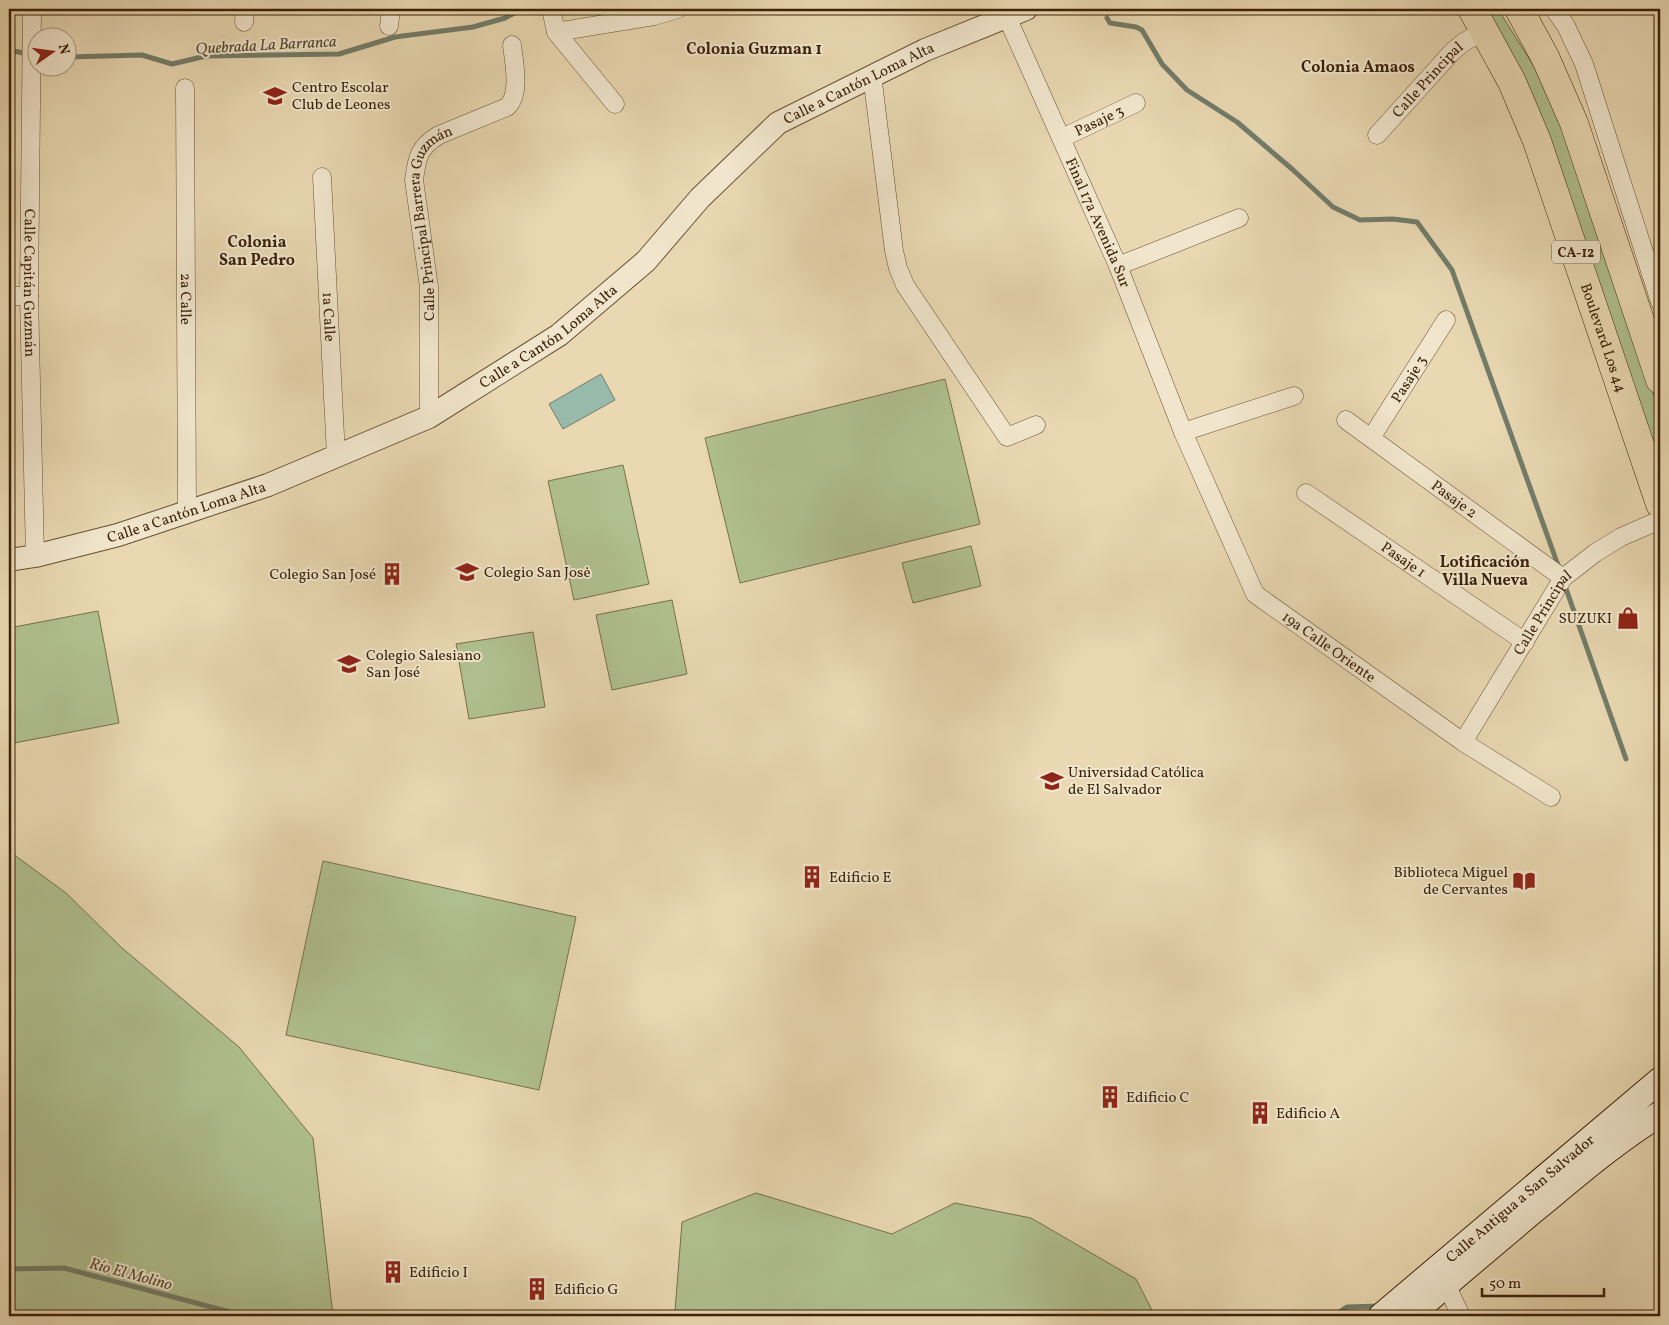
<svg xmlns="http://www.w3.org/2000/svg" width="1669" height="1325" font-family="Vollkorn,serif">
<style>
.green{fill:#b0c090;stroke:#76714c}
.water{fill:#97baab;stroke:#737d6a}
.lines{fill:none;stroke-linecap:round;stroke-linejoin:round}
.stream{stroke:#737d6a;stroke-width:5}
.minor-casing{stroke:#675032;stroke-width:19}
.tertiary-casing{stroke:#675032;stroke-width:24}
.secondary-casing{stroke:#3c2208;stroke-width:27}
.trunk-casing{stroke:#3c2208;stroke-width:29}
.minor{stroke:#f1e6cd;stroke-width:18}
.tertiary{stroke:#f1e6cd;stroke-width:22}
.secondary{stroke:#f1e6cd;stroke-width:25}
.trunk{stroke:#e9d8b2;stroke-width:28}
.labels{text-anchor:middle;stroke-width:4;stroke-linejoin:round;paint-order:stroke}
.shield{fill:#f1e6cd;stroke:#725d43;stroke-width:1}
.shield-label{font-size:14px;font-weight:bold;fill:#3c2208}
.street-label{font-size:15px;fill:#3c2208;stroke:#f1e6cd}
.poi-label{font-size:15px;fill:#3c2208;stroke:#f1e6cd;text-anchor:start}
.water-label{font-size:16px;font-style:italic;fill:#534831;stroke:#f1e6cd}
.neighbourhood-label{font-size:16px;font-weight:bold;fill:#3c2208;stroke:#f1e6cd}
</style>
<rect width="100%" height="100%" fill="#e9d8b2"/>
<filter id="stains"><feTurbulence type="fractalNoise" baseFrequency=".004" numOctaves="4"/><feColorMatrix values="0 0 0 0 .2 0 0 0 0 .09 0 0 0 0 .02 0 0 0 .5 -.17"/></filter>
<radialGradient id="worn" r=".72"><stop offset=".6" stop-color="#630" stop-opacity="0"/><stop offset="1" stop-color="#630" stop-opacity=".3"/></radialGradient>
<!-- green -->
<path class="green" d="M1496,11L1501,14L1535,68L1581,169L1660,415V479L1489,16L1491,13Z
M945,379L980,524L740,583L705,438Z
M623,465L649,584L574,600L548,481Z
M971,546L981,586L913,603L902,563Z
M672,600L687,674L612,690L596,615Z
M98,611L119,723L9,744V628Z
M533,632L545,707L469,719L456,644Z
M9,851L66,893L121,947L239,1047L313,1138L333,1316H9Z
M323,861L576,917L539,1090L286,1035Z
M756,1193L892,1234L955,1203L1031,1218L1136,1279L1155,1316H676L675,1311L682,1222Z"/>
<!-- water -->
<path class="water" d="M601,374L615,400L563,429L549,404Z"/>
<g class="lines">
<!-- stream -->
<path class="stream" d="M1107,18L1110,23L1136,27L1142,30L1162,64L1187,90L1237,122L1292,169L1333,207L1360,220L1393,219L1417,222L1452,270L1559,568
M9,50L28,54
M68,57L142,55L172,64L206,56L339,54L395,37L473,27L505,18L522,9
M1564,583L1626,759
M9,1269L64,1268L245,1316
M1333,1316L1347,1307L1380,1306"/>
<defs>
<g id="minor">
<path id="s1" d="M32,9L29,296L35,556"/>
<path d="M551,9L556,32L615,104"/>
<path d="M1554,9L1566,26L1584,64L1660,302"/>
<path id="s2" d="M1007,17L1118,266L1183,432L1255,594L1463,742L1551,797"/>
<path d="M244,22L245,9"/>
<path d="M389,26L391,9"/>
<path d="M556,32L654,16L678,9"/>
<path d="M872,75L894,251L898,268L905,285L1007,437L1036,425"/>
<path id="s3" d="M185,88L187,511"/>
<path id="s4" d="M1377,135L1452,52L1464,42L1484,31"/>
<path id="s5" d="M1062,138L1136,103"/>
<path id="s6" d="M322,177L336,456"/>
<path d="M1118,266L1239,218"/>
<path d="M9,296H29"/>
<path id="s7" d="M429,417V287L414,180C417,157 419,147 439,135L507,107C521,95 514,62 512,45"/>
<path id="s8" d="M1346,420L1563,578"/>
<path d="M1183,432L1294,396"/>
<path id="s9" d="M1371,438L1446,320"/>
<path id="s10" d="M1306,493L1525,642"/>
<path id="s11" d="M1463,742L1563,578L1595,553L1621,537L1660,520"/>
<path d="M1446,1284L1461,1316"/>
</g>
<g id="tertiary">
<path id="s12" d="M9,560L35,556L118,535L268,485L429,417L559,335L646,261L700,198L778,123L925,50L1026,9"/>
</g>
<g id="secondary">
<path id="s13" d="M1381,1316L1660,1080"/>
<path d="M1410,1316C1452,1279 1495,1243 1538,1207C1578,1174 1616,1141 1660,1114"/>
</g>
<g id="trunk">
<path id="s14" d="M1472,9L1512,82L1537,141L1660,504"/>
<path d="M1519,9L1546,59L1574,123L1660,380"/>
</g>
</defs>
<!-- minor casing -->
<use href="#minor" class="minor-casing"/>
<!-- tertiary casing -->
<use href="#tertiary" class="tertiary-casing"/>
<!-- secondary casing -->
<use href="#secondary" class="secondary-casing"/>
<!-- trunk casing -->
<use href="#trunk" class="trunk-casing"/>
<!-- minor -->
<use href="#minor" class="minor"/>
<!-- tertiary -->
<use href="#tertiary" class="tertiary"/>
<!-- secondary -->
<use href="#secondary" class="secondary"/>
<!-- trunk -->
<use href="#trunk" class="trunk"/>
</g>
<!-- icons -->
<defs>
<symbol id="school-bare" viewBox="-9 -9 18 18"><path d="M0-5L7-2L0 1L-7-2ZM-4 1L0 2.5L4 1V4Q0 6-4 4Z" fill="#8f2418" stroke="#f1e6cd" stroke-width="2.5" paint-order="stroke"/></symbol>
<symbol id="building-bare" viewBox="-9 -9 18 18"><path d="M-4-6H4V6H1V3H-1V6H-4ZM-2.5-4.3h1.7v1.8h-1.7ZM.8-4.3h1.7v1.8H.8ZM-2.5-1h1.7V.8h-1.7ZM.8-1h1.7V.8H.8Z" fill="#8f2418" stroke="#f1e6cd" stroke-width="2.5" paint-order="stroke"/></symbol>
<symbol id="shop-bare" viewBox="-9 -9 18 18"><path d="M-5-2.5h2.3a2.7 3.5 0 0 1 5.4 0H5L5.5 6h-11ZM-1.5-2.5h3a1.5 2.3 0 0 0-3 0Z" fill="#8f2418" stroke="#f1e6cd" stroke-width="2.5" paint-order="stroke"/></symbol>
<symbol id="university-bare" viewBox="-9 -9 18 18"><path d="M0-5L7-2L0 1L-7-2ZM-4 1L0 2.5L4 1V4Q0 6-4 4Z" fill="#8f2418" stroke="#f1e6cd" stroke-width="2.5" paint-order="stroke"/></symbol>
<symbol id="library-bare" viewBox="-9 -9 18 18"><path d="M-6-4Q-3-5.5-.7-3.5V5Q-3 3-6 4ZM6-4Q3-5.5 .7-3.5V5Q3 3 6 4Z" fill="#8f2418" stroke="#f1e6cd" stroke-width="2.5" paint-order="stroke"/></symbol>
</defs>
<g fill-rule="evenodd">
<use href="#school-bare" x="259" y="80" width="32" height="32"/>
<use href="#school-bare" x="451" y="556" width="32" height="32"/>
<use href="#building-bare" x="376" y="558" width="32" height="32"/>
<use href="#shop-bare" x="1612" y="602" width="32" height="32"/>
<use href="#school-bare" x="333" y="648" width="32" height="32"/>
<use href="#university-bare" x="1036" y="765" width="32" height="32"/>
<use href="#building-bare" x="796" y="861" width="32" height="32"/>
<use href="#library-bare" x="1508" y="865" width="32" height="32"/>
<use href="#building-bare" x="1094" y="1081" width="32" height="32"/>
<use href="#building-bare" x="1244" y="1097" width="32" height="32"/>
<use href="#building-bare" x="377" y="1256" width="32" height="32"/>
<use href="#building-bare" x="521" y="1273" width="32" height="32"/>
</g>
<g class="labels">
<!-- shield labels -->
<rect class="shield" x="1552" y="240.5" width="48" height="23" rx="4"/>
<g class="shield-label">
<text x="1576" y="257">CA-12</text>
</g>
<!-- street labels -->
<g class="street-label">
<text dy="5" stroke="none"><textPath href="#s4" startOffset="75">Calle Principal</textPath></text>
<text dy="5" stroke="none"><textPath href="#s12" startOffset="994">Calle a Cantón Loma Alta</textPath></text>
<text dy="5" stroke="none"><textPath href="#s5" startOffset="41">Pasaje 3</textPath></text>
<text dy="5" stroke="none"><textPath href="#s2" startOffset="225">Final 17a Avenida Sur</textPath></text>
<text dy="5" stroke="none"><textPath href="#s7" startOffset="201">Calle Principal Barrera Guzmán</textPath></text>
<text dy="5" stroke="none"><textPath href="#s1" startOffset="274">Calle Capitán Guzmán</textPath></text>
<text dy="5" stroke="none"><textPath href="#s3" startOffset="211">2a Calle</textPath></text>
<text dy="5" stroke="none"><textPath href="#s6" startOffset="140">1a Calle</textPath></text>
<text dy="5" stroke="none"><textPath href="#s12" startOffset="589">Calle a Cantón Loma Alta</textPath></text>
<text dy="5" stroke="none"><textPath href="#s14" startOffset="355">Boulevard Los 44</textPath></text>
<text dy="5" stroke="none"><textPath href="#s9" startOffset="70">Pasaje 3</textPath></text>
<text dy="5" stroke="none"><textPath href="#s8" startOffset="134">Pasaje 2</textPath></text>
<text dy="5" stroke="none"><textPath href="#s12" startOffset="184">Calle a Cantón Loma Alta</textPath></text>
<text dy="5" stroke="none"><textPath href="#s10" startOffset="118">Pasaje 1</textPath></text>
<text dy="5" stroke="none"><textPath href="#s11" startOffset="152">Calle Principal</textPath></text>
<text dy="5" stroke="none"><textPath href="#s2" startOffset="719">19a Calle Oriente</textPath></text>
<text dy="5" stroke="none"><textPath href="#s13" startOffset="182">Calle Antigua a San Salvador</textPath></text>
</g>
<!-- poi labels -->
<g class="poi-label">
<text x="292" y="92">Centro Escolar<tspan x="292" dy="17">Club de Leones</tspan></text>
<text x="484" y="577">Colegio San Josė</text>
<text x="376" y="579" text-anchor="end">Colegio San José</text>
<text x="1612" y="623" text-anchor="end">SUZUKI</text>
<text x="366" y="660">Colegio Salesiano<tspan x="366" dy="17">San José</tspan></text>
<text x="1068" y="777">Universidad Católica<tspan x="1068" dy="17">de El Salvador</tspan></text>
<text x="1508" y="877" text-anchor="end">Biblioteca Miguel<tspan x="1508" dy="17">de Cervantes</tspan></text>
<text x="829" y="882">Edificio E</text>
<text x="1126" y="1102">Edificio C</text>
<text x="1276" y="1118">Edificio A</text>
<text x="409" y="1277">Edificio I</text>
<text x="554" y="1294">Edificio G</text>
</g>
<!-- water labels -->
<g class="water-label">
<text transform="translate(266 44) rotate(-3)" y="6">Quebrada La Barranca</text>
<text transform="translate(131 1273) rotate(15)" y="6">Río El Molino</text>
</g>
<!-- neighbourhood labels -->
<g class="neighbourhood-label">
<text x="754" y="54">Colonia Guzman 1</text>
<text x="1358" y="72">Colonia Amaos</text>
<text x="257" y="247">Colonia<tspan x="257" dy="18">San Pedro</tspan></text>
<text x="1485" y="567">Lotificación<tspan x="1485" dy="18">Villa Nueva</tspan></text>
</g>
</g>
<!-- margin -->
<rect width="1669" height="1325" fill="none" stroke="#e9d8b2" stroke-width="30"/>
<rect x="10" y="10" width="1649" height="1305" fill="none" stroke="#3c2208" stroke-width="2.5"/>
<rect x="15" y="15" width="1639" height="1295" fill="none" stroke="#3c2208"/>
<!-- north arrow -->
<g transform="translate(52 52) rotate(76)"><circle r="24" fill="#f1e6cd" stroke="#a9987e"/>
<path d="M0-4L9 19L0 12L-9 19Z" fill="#8f2418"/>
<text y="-8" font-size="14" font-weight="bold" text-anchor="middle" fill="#3c2208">N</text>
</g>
<!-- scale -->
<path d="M1482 1288v8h122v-8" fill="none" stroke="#3c2208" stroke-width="2.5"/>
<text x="1489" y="1288" font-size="15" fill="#3c2208" stroke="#f1e6cd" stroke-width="4" paint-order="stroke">50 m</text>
<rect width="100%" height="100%" filter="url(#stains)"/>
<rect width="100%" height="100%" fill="url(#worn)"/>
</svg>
